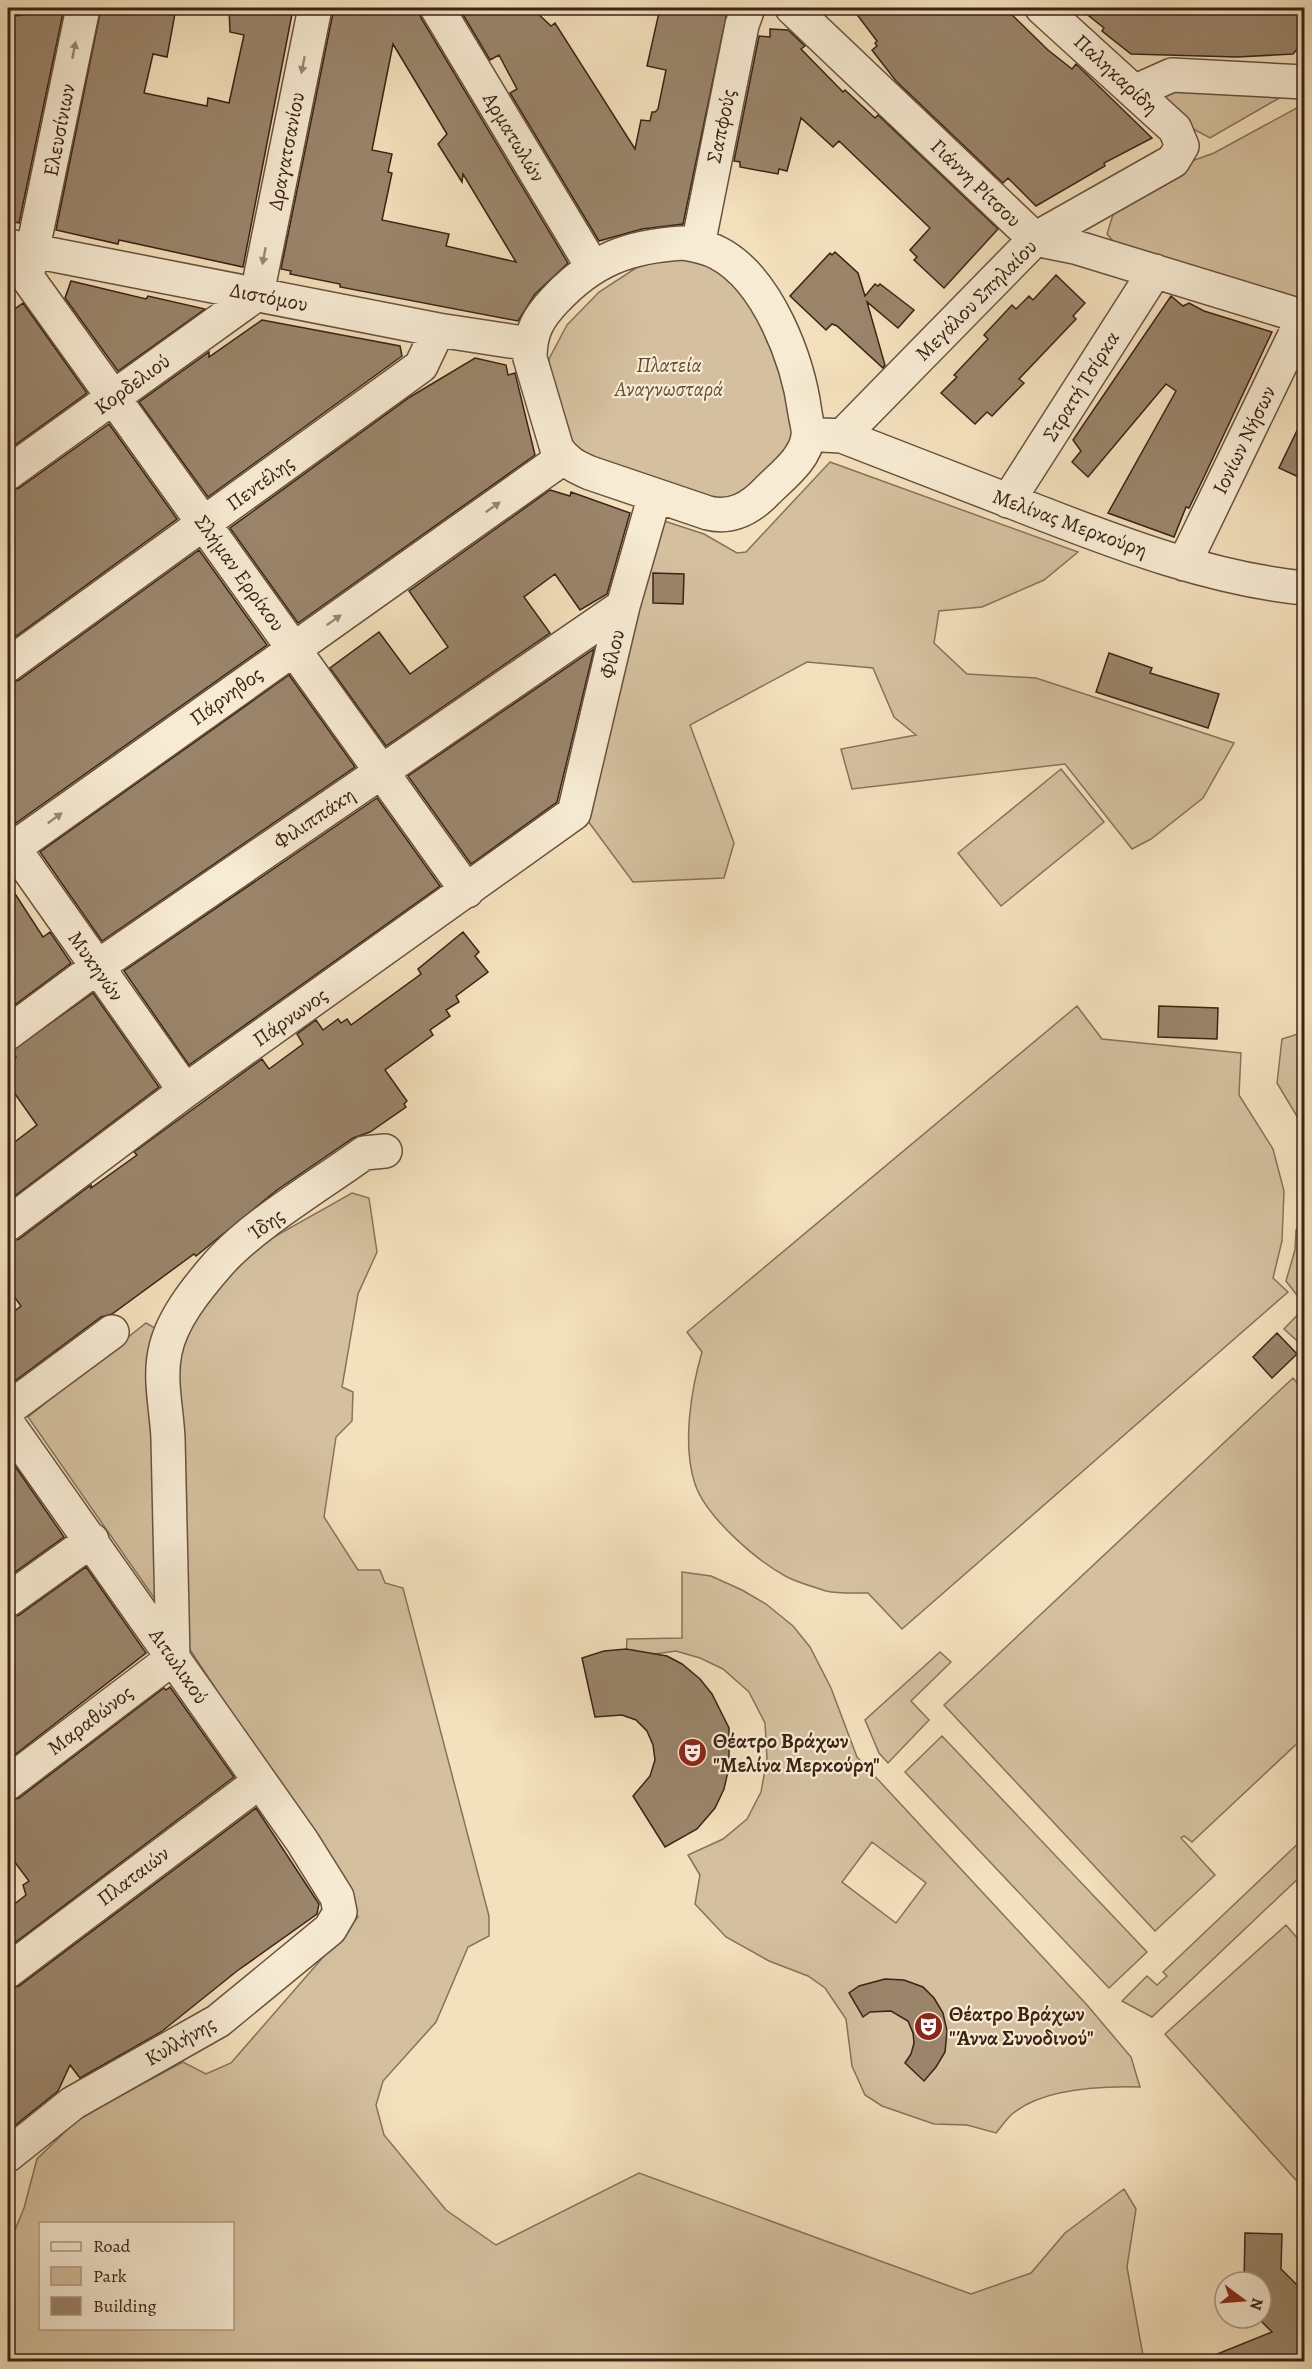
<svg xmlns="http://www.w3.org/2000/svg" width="1312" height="2369" font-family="Alegreya,serif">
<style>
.green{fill:#d4c09f;stroke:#87725a;stroke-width:1.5;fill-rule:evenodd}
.building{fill:#9a856b;stroke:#3a2314;stroke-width:1.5;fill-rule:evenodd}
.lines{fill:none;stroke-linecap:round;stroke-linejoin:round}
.minor-casing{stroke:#68523e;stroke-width:36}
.minor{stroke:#f7ebd3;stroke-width:33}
.oneway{fill:#988774}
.labels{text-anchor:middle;stroke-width:4.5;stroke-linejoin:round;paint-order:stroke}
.street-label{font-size:21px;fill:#3a2314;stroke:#f7ebd3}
.park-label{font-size:21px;font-style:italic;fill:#604a37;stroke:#f7ebd3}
.poi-label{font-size:21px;font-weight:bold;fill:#3a2314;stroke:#f7ebd3;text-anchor:start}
</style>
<rect width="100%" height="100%" fill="#f3e0bc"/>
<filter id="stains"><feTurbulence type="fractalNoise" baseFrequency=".00333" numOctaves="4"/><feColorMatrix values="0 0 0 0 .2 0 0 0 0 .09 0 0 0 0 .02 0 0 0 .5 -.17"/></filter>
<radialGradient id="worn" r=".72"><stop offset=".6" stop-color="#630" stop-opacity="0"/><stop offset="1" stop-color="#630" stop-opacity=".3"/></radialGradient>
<!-- green -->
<path class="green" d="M1177,83L1293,90L1210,138L1180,122L1165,95Z
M1304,104V291L1300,302L1119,248L1107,234L1115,208L1178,166L1214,153Z
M690,256L724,273L754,306L788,366L796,436L785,461L737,505L583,459L570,441L550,388L549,359L567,325L599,292L639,266Z
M830,462L1078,552L1044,580L982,607L939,611L934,643L967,674L1036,678L1234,743L1203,798L1151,839L1132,849L1065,764L852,789L841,749L916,735L894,717L873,668L807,662L690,725L734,843L724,878L633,882L585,817L658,519L704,534L737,553L746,552Z
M1061,769L1104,822L1001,906L958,853Z
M1077,1006L1102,1039L1241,1053L1239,1095L1273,1149L1284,1191L1282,1241L1273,1278L1288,1292L902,1629L868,1593C854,1593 839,1594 826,1591C814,1587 799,1583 787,1577C757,1561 706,1517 695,1484C682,1445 691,1390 702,1352L687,1332Z
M1304,1032V1128L1277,1083L1282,1039Z
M352,1193L369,1198L377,1252L358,1294L342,1387L353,1392L352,1421L336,1437L324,1517L358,1570H380L385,1583L403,1588L489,1916V1936L468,1947L436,2022L383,2081L376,2105L384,2135L446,2210L496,2245L639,2173L971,2294L1031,2273L1065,2233L1124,2189L1136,2209L1127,2267L1144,2361L8,2362V2247L24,2208L37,2159L80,2117L183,2062L206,2074L231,2063L358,1917L295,1809L187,1645L28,1417L146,1323L179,1342L212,1289L263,1243ZM40,2224H232V2328H40Z
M1304,1227V1301L1303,1303L1286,1281L1295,1250L1296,1230Z
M1304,1308V1347L1284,1329Z
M1293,1378L1304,1391V1737L1192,1842L1184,1836L1181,1838L1215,1875L1155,1931L944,1705Z
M682,1572L711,1576L742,1590L766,1604L793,1626L810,1647L831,1688L857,1757L1087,2005L1131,2057L1140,2087C1101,2086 1042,2088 1011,2115C1006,2120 1001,2127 996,2133L967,2125L934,2124L882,2106L865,2095L852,2066L846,2019L825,1988L808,1976L769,1961L726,1937L695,1904L700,1875L688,1855L723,1839L747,1819L761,1792L767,1759L765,1723L749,1692L723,1669L700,1658L676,1651L626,1658L627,1639L682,1638ZM872,1842L926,1883L896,1923L842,1882Z
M940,1652L951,1662L911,1701L929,1720L888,1763L879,1753L865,1720Z
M942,1736L1147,1952L1109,1988L905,1772Z
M1304,1838V1873L1152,2017L1122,2001L1147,1976L1157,1985L1167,1976L1163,1972Z
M1286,1925L1304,1946V2189L1165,2034Z"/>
<!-- building -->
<path class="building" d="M24,8H64L19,223L11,221V217L8,216V17L22,15Z
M101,8H176L167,57L153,54L144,93L207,106L208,98L229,103L244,35L230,32L229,8H288L287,13L292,14L243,267L119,240L118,244L56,230Z
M334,8H418L421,18L568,263L535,294L518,321L340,287V284L290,274L291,271L281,269ZM393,44L447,134L438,144L462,182L463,174L516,262L446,246L449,234L382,220L392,173L388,172L392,154L372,150Z
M459,8H532L551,26L555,23L635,149L641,120L650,121L652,112H655L658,109L666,70L647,66L660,8H728L683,224L642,229L599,241L510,93L517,89L499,55L490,60Z
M852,8H1005L1048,50L1072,69L1076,64L1152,138L1104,163L1105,166L1036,206L1008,178L1003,183L896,81L872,50L877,46L875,43L877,41Z
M1079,8H1305V40L1293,54L1237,57L1131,54L1102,31L1104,28Z
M770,29L788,30L805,46L801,49L843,92L845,90L875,118L878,115L998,229L944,288L914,260L917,257L910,250L930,228L839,141L833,147L801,118L787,171L779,169L778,174L740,167V162L734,161L759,36L770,37Z
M835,252L858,273L865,296L875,284L878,286L880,284L914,310L898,328L867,302L885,365L883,368L837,326L832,324L826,330L790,296L830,253L832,255Z
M1056,275L1085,303L1073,316L1076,319L1019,379L1024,383L992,416L987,412L975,424L941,393L957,377L954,375L988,339L984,335L1012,305L1016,309L1029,296L1033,300Z
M71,281L146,299L148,296L205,309L118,371L65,298Z
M1171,296L1183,306L1189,303L1204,311L1272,332L1204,477L1189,508L1186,507L1174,537L1108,513L1176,391L1166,384L1088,477L1072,462L1081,451L1073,440Z
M23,303L87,393L8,450V314Z
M262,320L400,346L402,356L208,497L139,402L209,352V357Z
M475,358L506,365L508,375L515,373L535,455L298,623L230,528L410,397Z
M1305,414V480L1279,468Z
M109,424L177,519L8,642V491L19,488Z
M550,490L570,496L571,492L630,513L607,594L580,610L555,574L524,597L550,633L386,746L330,668L379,632L410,674L448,647L409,591Z
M199,550L267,645L16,823L8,812V683L19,680Z
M653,573L684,574L683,604L653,603Z
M594,649L557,802L471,864L408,776Z
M1109,653L1152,668L1150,673L1219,694L1208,728L1096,692Z
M289,675L355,767L102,941L40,852Z
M377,798L440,886L189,1065L124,971Z
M8,883L43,937L50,932L71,963L8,1010Z
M463,932L479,952L475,956L488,972L456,996L459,1002L446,1010L450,1016L430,1030L433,1035L385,1070L407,1101L404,1104L406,1107L370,1132L353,1138L277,1190L196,1256L194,1254L112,1314L101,1317L8,1386V1316L21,1306L8,1288V1242L19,1239L91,1185V1188L137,1155L134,1152L262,1059L269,1069L303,1044L297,1034L316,1020L323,1030L338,1019L341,1023L347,1019L351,1025L421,974L418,969Z
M93,993L159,1087L8,1201V1147L37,1125L8,1084V1062L16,1057L11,1051Z
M1159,1006L1218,1008L1217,1039L1158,1037Z
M1277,1333L1297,1354L1272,1378L1253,1357Z
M8,1456L64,1537L8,1577Z
M86,1567L146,1653L8,1760V1618L19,1615Z
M626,1649L667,1656L682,1664L700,1679L712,1694L729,1728V1767L724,1789L715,1808L697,1829L665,1847L633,1796L650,1776L655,1760L653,1745L647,1731L636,1720L622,1715L595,1717L582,1658L604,1651Z
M170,1687L234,1777L8,1948V1909L26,1895L23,1885L29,1881L8,1853V1801L19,1798L164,1688L166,1690Z
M256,1808L319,1904L317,1914L237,1971L161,2032L80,2078L70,2065L58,2091L8,2131V1989L19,1986Z
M885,1979L904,1980L923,1987L934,1998L943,2013L947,2031L945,2052L936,2067L924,2081L905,2063L911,2054L914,2043L913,2033L908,2021L891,2011L870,2012L863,2017L849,1993L859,1986Z
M1245,2233L1282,2234L1281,2269L1305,2293V2361H1200L1272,2332L1258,2318H1261V2282H1244Z"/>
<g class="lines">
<defs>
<path id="minor" d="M83,8L27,277L467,891
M437,8L592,266
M792,8L1035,239L1075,247L1304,317
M1136,91L1172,75L1304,82
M683,243C695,245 707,247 718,253C768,279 798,360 805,413C806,420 809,429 808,436C806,458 782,476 768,490C751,508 732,519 708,513L590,473C576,467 566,462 557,449L530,358C530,332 538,318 555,300C592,260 629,246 683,243Z
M698,245L742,25L748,8
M8,246L438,330L530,344
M822,435L842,436C908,461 973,487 1038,512C1123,545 1213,579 1304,588
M842,436L1035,239L1173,161L1182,146L1175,129L1042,8
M8,473L257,294L315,8
M1008,501L1155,271
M1184,564L1304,316
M8,665L421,366L438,330
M8,840L185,1091
M8,852L563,458
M8,1033L97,967L623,606
M8,1224L185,1091L574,813L623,606L655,495
M8,1409L112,1332
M8,1424L302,1841L337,1897L340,1912L330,1929L218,2021L73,2103L8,2155
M8,1600L92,1540
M8,1783L173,1658C171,1585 170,1512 168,1439C167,1411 159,1380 165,1352C171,1320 197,1288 219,1263C254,1224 320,1185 364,1153L385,1151
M8,1971L259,1782"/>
</defs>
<!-- minor casing -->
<use href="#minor" class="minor-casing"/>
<!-- minor -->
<use href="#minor" class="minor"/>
</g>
<!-- one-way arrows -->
<defs><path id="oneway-solid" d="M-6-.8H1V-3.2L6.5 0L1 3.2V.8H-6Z" transform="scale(1.5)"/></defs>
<g class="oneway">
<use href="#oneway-solid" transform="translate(74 50) rotate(-79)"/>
<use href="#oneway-solid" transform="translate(303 65) rotate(101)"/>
<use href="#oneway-solid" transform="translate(264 256) rotate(101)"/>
<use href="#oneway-solid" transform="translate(493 507) rotate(-35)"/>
<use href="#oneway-solid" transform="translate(334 620) rotate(-35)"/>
<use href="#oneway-solid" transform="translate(55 818) rotate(-36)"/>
</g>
<!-- icons -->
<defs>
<symbol id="theatre-disc" viewBox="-11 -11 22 22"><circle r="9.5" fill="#8f2418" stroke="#f7ebd3"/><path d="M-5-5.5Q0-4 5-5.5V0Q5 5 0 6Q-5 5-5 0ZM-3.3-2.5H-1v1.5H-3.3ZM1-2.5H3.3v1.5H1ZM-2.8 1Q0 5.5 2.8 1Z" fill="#fff"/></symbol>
</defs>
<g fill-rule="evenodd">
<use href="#theatre-disc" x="676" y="1736" width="33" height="33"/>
<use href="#theatre-disc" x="912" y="2010" width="33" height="33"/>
</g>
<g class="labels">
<!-- street labels -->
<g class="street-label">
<text transform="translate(1116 74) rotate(43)" y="7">Παληκαρίδη</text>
<text transform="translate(721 126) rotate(-78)" y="7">Σαπφούς</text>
<text transform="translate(59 130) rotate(-79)" y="7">Ελευσίνιων</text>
<text transform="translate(514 137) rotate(59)" y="7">Αρματωλών</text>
<text transform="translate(286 151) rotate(-79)" y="7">Δραγατσανίου</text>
<text transform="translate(976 183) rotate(44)" y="7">Γιάννη Ρίτσου</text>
<text transform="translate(269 297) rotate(11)" y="7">Διστόμου</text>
<text transform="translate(976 300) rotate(-45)" y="7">Μεγάλου Σπηλαίου</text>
<text transform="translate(132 384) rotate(-36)" y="7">Κορδελιού</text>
<text transform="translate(1081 386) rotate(-58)" y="7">Στρατή Τσίρκα</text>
<text transform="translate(1244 440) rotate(-64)" y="7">Ιονίων Νήσων</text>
<text transform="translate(260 483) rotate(-36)" y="7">Πεντέλης</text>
<text transform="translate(1070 523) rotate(20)" y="7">Μελίνας Μερκούρη</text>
<text transform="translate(240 573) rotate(54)" y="7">Σλήμαν Ερρίκου</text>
<text transform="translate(612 654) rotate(-77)" y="7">Φίλου</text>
<text transform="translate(226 696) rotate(-36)" y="7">Πάρνηθος</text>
<text transform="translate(314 818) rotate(-34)" y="7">Φιλιππάκη</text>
<text transform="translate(96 966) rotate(55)" y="7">Μυκηνών</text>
<text transform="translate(290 1017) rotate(-35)" y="7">Πάρνωνος</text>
<text transform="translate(266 1224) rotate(-36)" y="7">Ίδης</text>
<text transform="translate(179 1666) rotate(55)" y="7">Αιτωλικού</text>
<text transform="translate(90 1720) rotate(-37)" y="7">Μαραθώνος</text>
<text transform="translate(133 1876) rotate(-37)" y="7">Πλαταιών</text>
<text transform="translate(180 2041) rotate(-30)" y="7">Κυλλήνης</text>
</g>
<!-- park labels -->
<g class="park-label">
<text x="669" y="372">Πλατεία<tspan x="669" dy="24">Αναγνωσταρά</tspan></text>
</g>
<!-- poi labels -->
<g class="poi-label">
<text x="713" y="1748">Θέατρο Βράχων<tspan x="713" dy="24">"Μελίνα Μερκούρη"</tspan></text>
<text x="949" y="2021">Θέατρο Βράχων<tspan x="949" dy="24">"Άννα Συνοδινού"</tspan></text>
</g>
</g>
<!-- margin -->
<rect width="1312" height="2369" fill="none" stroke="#f3e0bc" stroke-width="30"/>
<rect x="9" y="9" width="1294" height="2351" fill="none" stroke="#3a2314" stroke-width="3"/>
<rect x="15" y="15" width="1282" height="2339" fill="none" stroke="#3a2314" stroke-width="1.5"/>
<!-- legend -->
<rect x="39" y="2222" width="195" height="108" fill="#f7ebd3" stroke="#ab9b87" stroke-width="1.5"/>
<rect x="51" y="2242" width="30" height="9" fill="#f7ebd3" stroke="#ab9b87" stroke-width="1.5"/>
<text x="93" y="2252" font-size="18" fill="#3a2314">Road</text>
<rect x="51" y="2267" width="30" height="18" fill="#d4c09f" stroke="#ab9b87" stroke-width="1.5"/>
<text x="93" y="2282" font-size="18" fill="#3a2314">Park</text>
<rect x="51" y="2297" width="30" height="18" fill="#9a856b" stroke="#ab9b87" stroke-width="1.5"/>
<text x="93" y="2312" font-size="18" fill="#3a2314">Building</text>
<!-- north arrow -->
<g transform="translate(1243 2300) rotate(106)"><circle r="28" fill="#f7ebd3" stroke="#ab9b87" stroke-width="1.5"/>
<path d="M0-4.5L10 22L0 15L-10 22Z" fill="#8f2418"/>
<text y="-9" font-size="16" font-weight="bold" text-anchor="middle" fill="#3a2314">N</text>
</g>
<rect width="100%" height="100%" filter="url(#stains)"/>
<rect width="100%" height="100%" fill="url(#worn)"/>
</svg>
